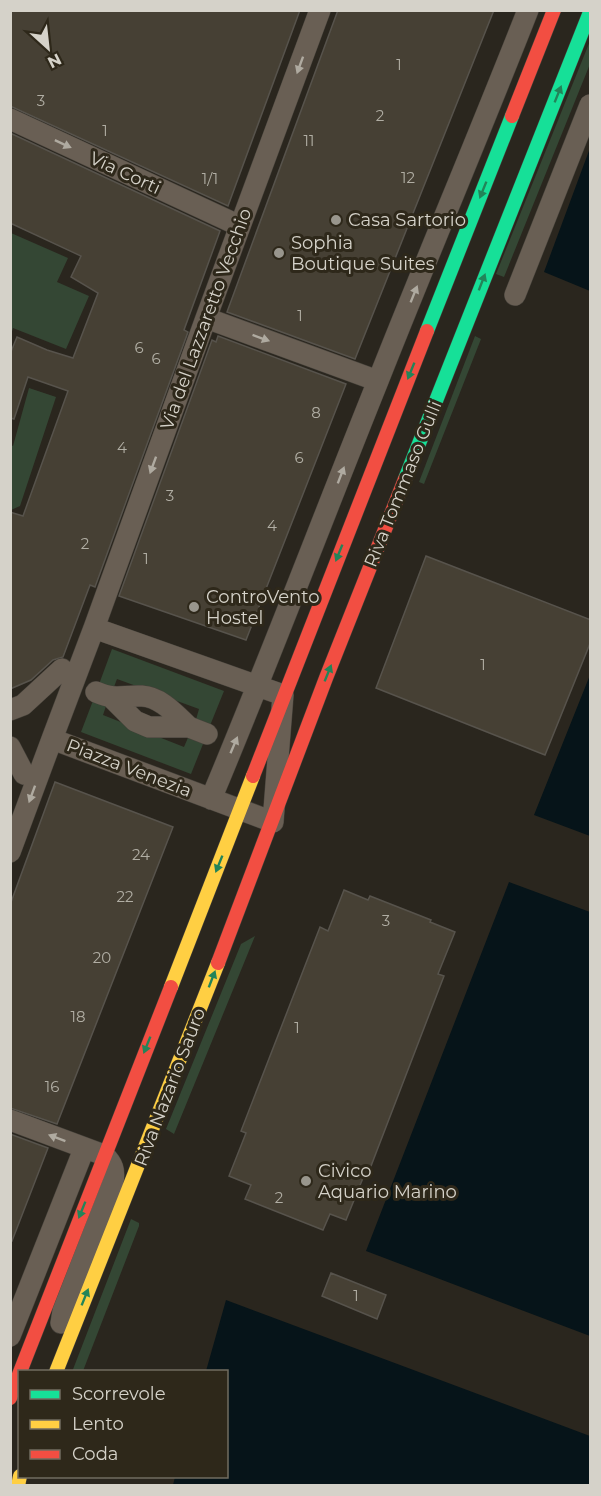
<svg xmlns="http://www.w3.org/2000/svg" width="601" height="1496" font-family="Montserrat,sans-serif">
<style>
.green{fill:#344734}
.water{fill:#061419}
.building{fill:#464034;stroke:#57534c;stroke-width:1.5}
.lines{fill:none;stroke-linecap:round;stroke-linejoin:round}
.street-casing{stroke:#45413a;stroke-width:22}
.fast-casing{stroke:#45413a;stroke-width:15}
.slow-casing{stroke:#45413a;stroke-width:15}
.jam-casing{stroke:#45413a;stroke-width:15}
.street{stroke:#695f54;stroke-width:21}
.fast{stroke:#16e098;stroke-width:14}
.slow{stroke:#ffcf43;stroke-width:14}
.jam{stroke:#f24e42;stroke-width:14}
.oneway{fill:#afaaa0}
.oneway2{fill:#228459}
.poi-dot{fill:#99968d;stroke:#2e281a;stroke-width:2}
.labels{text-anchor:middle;stroke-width:6;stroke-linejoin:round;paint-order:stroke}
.number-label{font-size:15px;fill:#b1aea4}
.street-label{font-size:18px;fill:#d5d2c9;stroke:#2e281a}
.poi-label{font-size:18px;fill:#d5d2c9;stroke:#2e281a;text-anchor:start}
</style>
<rect width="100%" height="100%" fill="#2a261e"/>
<!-- green -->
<path class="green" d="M590,41V64L504,277L496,274Z
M11,233L68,258L57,282L89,296L66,349L13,328L11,335Z
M475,336L481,339L424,484L419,482Z
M29,388L56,397L20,506L11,510V445L13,446Z
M112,649L224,691L209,728L195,723L199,709L117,679L112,692L98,687Z
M94,698L107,703L103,715L184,747L190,733L205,739L191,774L81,732Z
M255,936L174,1134L166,1129L241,944Z
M131,1219L139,1223V1226L83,1371L72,1372Z"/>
<!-- water -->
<path class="water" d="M590,148V291L544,272Z
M590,675V836L534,815Z
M509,882L590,912V1336L366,1251Z
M226,1300L590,1436V1485H173L175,1477L226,1476V1372L206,1371Z"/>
<!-- building -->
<path class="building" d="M10,10H300L228,206L10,106Z
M338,10H494L355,359L227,312Z
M10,133L220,231L184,330L188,332L95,587L90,585L63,657L53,660L31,680L10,689V512L23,516L68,391L28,377L14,419L10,418V354L17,337L47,350L73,358L98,293L71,277L81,256L10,223Z
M218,336L346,384L246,640L119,596L212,340L216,342Z
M426,556L591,620V641L545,755L376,688Z
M55,782L173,827L57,1124L10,1108V905Z
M344,890L368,900L370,896L431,920L430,922L455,932L438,974L444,976L366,1179L363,1178L346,1220L330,1214L323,1230L245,1199L251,1185L229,1176L246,1133L241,1131L320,927L328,931Z
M10,1134L48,1148L12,1241L10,1240Z
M331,1273L386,1295L377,1319L322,1296Z"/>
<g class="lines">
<defs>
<path id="street" d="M10,119L240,226
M515,295L590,105
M206,318L378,381
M94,628L283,695L273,822L52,739Z
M94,628L206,318L320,10
M96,692C117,701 122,695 142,696C161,697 176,715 189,727
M112,698L135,721L149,727H189L207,734
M10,710L23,705L62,669
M10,747L24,774
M211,799C269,661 322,520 378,381C427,257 479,135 528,10
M10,852L52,739
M10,1120L104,1155C113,1164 115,1170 113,1182L63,1311L61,1323
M10,1336L84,1149"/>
<path id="fast" d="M427,331L512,116
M405,479L590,12"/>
<path id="slow" d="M171,987L253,776
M56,1372L218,963
M18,1486L20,1476"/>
<path id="jam" d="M512,116L554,10
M253,776L427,331
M218,963L326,678L405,479
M20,1372L171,987
M10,1398L20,1372"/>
</defs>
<!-- street casing -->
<use href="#street" class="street-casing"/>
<!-- fast casing -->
<use href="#fast" class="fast-casing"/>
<!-- slow casing -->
<use href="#slow" class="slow-casing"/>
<!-- jam casing -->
<use href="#jam" class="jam-casing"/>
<!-- street -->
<use href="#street" class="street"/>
<!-- fast -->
<use href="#fast" class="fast"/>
<!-- slow -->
<use href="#slow" class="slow"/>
<!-- jam -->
<use href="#jam" class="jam"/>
</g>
<!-- one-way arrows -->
<defs><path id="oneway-solid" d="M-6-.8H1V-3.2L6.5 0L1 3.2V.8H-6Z" transform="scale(1.5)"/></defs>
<g class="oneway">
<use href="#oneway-solid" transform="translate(300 65) rotate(110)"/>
<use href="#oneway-solid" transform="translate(63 144) rotate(25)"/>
<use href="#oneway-solid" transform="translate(414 294) rotate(-68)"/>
<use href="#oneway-solid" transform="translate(261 338) rotate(20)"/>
<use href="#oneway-solid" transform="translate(153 465) rotate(110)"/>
<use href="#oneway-solid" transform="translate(341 475) rotate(-69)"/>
<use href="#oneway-solid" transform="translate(234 745) rotate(-67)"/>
<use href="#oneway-solid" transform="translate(32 794) rotate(110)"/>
<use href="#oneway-solid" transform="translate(57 1138) rotate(-159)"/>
</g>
<g class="oneway2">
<use href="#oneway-solid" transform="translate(558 94) rotate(-68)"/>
<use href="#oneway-solid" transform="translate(483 190) rotate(112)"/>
<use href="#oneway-solid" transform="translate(482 282) rotate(-69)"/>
<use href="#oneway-solid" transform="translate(411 371) rotate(112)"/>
<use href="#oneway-solid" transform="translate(339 553) rotate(112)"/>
<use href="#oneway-solid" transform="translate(328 673) rotate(-68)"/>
<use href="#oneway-solid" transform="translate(219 864) rotate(112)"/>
<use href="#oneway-solid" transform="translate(212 979) rotate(-69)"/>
<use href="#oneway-solid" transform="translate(147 1045) rotate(112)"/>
<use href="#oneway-solid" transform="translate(82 1210) rotate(112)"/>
<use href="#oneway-solid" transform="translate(85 1297) rotate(-68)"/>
</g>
<!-- markers -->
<g class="poi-dot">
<circle cx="336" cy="220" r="6"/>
<circle cx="279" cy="253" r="6"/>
<circle cx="194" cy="607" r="6"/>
<circle cx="306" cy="1181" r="6"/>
</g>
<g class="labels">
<!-- number labels -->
<g class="number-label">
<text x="399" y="70">1</text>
<text x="41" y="106">3</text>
<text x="380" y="121">2</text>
<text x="105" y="136">1</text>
<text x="309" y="146">11</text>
<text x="408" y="183">12</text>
<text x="210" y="184">1/1</text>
<text x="300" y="321">1</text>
<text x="139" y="353">6</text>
<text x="156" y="364">6</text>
<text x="316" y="418">8</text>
<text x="122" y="453">4</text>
<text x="299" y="463">6</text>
<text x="170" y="501">3</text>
<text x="272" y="531">4</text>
<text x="85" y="549">2</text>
<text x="146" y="564">1</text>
<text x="483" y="670">1</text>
<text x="141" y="860">24</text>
<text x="125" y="902">22</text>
<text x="386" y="926">3</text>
<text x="102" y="963">20</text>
<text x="78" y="1022">18</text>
<text x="297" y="1033">1</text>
<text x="52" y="1092">16</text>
<text x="279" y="1203">2</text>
<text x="356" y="1301">1</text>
</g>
<!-- street labels -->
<g class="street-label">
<text transform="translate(125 173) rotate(25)" y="6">Via Corti</text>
<text transform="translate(206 319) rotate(-70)" y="6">Via del Lazzaretto Vecchio</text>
<text transform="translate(403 484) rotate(-68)" y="6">Riva Tommaso Gulli</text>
<text transform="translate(129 768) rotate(21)" y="6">Piazza Venezia</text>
<text transform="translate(170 1087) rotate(-69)" y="6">Riva Nazario Sauro</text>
</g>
<!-- poi labels -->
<g class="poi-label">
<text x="348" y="226">Casa Sartorio</text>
<text x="291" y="249">Sophia<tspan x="291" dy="21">Boutique Suites</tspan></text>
<text x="206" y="603">ControVento<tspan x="206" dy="21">Hostel</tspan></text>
<text x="318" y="1177">Civico<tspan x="318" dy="21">Aquario Marino</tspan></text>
</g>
</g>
<!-- border -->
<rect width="601" height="1496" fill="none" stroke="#d5d2c9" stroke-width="24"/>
<!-- legend -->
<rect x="18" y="1370" width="210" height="108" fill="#2e281a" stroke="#716c60" stroke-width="1.5"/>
<rect x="30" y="1390" width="30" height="9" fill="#16e098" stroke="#716c60" stroke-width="1.5"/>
<text x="72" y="1400" font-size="18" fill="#d5d2c9">Scorrevole</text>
<rect x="30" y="1420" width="30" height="9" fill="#ffcf43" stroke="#716c60" stroke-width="1.5"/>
<text x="72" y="1430" font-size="18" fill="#d5d2c9">Lento</text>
<rect x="30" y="1450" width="30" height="9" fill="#f24e42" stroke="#716c60" stroke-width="1.5"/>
<text x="72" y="1460" font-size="18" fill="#d5d2c9">Coda</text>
<!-- north arrow -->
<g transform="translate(48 48) rotate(153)" stroke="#2e281a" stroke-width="4.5" paint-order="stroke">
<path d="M0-4.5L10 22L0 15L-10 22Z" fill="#d5d2c9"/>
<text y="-9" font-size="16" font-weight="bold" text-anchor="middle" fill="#d5d2c9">N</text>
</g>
</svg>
